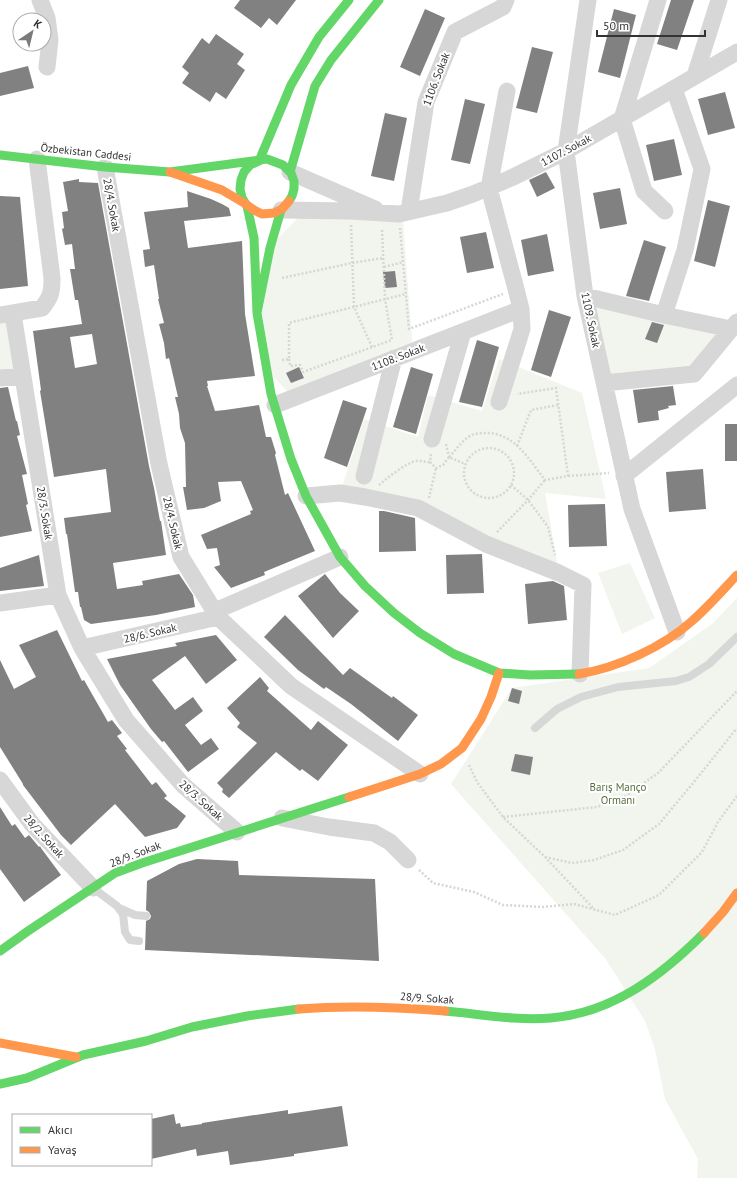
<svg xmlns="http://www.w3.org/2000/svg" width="737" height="1178" font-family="'PT Sans',sans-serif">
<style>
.green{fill:#f1f5ed}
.building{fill:#818181;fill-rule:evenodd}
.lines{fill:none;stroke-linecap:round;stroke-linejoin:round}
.path{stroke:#d6d6d6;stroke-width:2.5;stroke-dasharray:2 2;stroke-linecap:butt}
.lane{stroke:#d7d7d7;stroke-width:8}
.street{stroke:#d7d7d7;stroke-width:17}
.fast{stroke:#63d668;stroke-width:9}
.slow{stroke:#ff974d;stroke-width:9}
.labels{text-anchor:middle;stroke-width:4;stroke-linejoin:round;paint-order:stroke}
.street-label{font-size:11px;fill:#333;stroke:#fff}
.park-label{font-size:11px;fill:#56703f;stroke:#fff}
</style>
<rect width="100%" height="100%" fill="#fff"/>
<!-- green -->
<path class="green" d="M301,215L403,219L412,342L287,391L272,375L262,313L275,241Z
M585,296L731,329L694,374L604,383Z
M13,314L23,376L0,378V315Z
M499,359L582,393L606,499L545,493L559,573L418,508L340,493L364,419L418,437L428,395L482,411Z
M630,563L655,618L622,634L598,573Z
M737,598V1178H697L698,1159L665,1099L655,1049L645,1021L605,958L451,784L512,688L649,668L712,624Z"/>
<!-- building -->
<path class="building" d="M240,0H296L277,25L269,18L261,28L234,8Z
M671,0H694L677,50L657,44Z
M425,9L445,18L420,76L400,67Z
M614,9L636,15L620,78L598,72Z
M216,34L244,54L237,64L245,70L226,99L216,92L210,102L182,83L189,73L182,67L202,38L209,44Z
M532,47L553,52L537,113L516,108Z
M28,66L34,88L0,96V73Z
M725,92L735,128L708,135L698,99Z
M465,99L485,104L470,164L451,160Z
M385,113L407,118L394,181L371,176Z
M674,139L682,175L654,181L646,145Z
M546,172L555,188L537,197L529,180Z
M79,179V182L98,183L149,466L154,488L160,521H161L166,555L113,563L117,589L143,585L142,581L179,574L193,595L195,607L156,615L91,624L84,620L81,607H80L78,592H75L67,534H66L64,518L111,512L106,469L54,477L40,391L41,390L33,331L82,324L78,300H75L70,269H75L72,244L65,245L62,229L64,228L62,212L68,211L63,182ZM92,334L97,364L75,368L70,337Z
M620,188L627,224L600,229L593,193Z
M187,191L211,199L222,204L229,208L231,216L184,221L188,248L242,241L245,314L255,376L207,381L208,386H207L215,411L225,410L259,405L266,437H271L276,453L275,455L285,495L288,493L315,551L264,572L265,575L231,588L214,567L220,565L217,548L207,549L201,535L251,514L250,511L253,510L241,481L218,482L221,501L204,508L187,510L183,487H186L185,443L180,428L179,414L175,397H178L169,358L166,359L164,343L159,324L164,323L158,299H159L154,265L145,267L143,250L150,249L144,212L188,207Z
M0,196L20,197L28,286L0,289Z
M708,200L730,206L715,267L694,261Z
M486,232L494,268L467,273L460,237Z
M547,234L554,271L528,276L521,240Z
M644,240L666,247L649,301L626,296Z
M395,271L397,287L385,288L383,272Z
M549,310L571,317L551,377L531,370Z
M652,322L664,325L657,343L645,339Z
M477,340L499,347L482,407L459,402Z
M299,367L304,378L291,383L286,373Z
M411,367L433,374L416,434L393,427Z
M673,386L676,405L668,406L669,408L658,411L659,420L638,423L633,390Z
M8,387L16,421H17L20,435L17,436L27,474L22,475L28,504L26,505L32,531L0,537V388Z
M343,400L367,408L347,467L324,458Z
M725,424H737V461H725Z
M703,469L706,509L669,512L666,472Z
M605,504L607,546L569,547L568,505Z
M379,511H384L415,518L416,551L379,552Z
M482,554L484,593L447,594L446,555Z
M39,555L44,586L0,591V568Z
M325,574L340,593L359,611L333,638L298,596Z
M553,581L564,586L567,620L528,624L525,584Z
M285,615L343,675L350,668L392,698L393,696L418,715L398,741L351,704L326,687L324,689L298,670L264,637Z
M57,630L82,681L84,680L108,722L112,720L122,733L117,736L127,749L125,750L152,785L156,782L167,796L164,798L186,816L177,828L145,837L115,804L71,845L61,835L23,785V784L0,747V660L14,689L36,677L19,645Z
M216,635L237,660L206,684L185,656L152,680L175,710L193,697L203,711L185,725L201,745L211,738L219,749L188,772L164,741L162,742L151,729L120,685L107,659L177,646L175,643Z
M260,677L269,688L267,691L311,730L318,721L348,745L318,781L302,769L300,771L276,752L229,798L222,792L223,789L217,783L257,743L237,727L240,723L227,708Z
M512,688L522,691L519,704L508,701Z
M515,754L533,757L530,775L511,771Z
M0,807L12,826L15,824L25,838L29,835L39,847L40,846L41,848L61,875L24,902L0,869Z
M197,859L238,861L239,875L375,879L379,961L145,950L146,921L150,919L151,916L149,912L146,910L147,881L179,864Z
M342,1106L348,1146L294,1154V1156L230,1165L228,1151L197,1156L196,1149L151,1159V1119L174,1114L176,1124L180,1123L181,1127L202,1124V1123L288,1110V1114Z"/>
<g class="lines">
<!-- path -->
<path class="path" d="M351,225L354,307L372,347
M400,228L409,329L503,294
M384,267L403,262
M282,278L352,263L383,258
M289,359L290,366L300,365L303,372L392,340L385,299L382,228
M282,360L289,359V323L406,294
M446,444L449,457
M517,446L531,410L558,405
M464 473a25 25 0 1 1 50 0a25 25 0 1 1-50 0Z
M431,454L430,462L436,468L443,465L449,457L465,464
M449,457C456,450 463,439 472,435C477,433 484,433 490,433C517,436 530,461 545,480L568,476L556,388L517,394
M568,476L609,473
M379,485C386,479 408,461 417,461C422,461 426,462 430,462
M511,485L528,500L548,527L555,555
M429,498L436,468
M497,532L528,500L545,480
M469,765L477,782L503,817L545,857L595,910
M503,817L597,807L626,796L658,773L737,691
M545,857L572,863L594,860L623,850L659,824L694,782L737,728
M419,870L433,883L474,892L503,905L543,907L574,904L615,915L659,895L702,852L718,822L737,796"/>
<!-- lane -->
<path class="lane" d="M535,728L557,709L581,697L618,687L676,681L689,677L709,664L737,637
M93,888L117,906L123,914L125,932L130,940L139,941
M119,908L135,915L146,916"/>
<!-- street -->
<path class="street" d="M40,0L47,18L50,40L47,67
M588,0L566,151L585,296L632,509L677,632
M658,0L622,119L644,191L665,211
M695,76L719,0
M674,89L702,169L685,250L664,315L731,329
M105,167L159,464L181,557L218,617L291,686L420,774
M290,172L375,209
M281,210L350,211L399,214L447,203L473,194L511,178L566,151L737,52
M409,211L426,102L455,32L503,7L506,0
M585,296L664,315
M13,314L58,595L82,648L126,720L183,785L237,832
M0,315L42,308C51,297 52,292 52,278L37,159
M0,378L23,376
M604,383L694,374L737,322
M499,402L522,329L521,309L516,289L489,188L507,91
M275,405L521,309
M432,439L463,332
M364,476L394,358
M624,476L737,385
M306,496L340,493L365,497L418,508L486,544L559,573L583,585L580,674
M0,603L58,595
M215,611L340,557
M82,648L218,617
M0,780L32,824L93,888
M282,818L329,827L374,833L390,842L408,860"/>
<!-- fast -->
<path class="fast" d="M0,155L105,167L170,172L267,159L283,165L291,173L294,181V189L292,196L289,201
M259,161L250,165L244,172L241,180L240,189L242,198L247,206L254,238L257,313L270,248L281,210
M259,161L291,85L319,37L349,0
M290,172L315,86L331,60L379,0
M257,313L271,394L291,459L306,496L340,557L365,586L394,613L420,633L454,654L499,673L530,675L579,674
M0,951L28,931L115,873L142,863L349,797
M445,1011C480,1014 516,1021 551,1018C613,1013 662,975 704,933
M0,1084L27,1078L83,1055L146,1041L192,1027L247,1016L299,1009"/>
<!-- slow -->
<path class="slow" d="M170,172L222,190L244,203L254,210L262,214L274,213L282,209L289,201
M579,674C617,668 663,647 692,621C708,607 722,591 737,575
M349,797L420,774L441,764L462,748L481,719L491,697L499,673
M704,933L723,912L737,893
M299,1009C347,1005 396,1007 445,1011
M0,1043L76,1057"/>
</g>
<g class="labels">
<!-- street labels -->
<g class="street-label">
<text transform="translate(436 79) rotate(-69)" y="4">1106. Sokak</text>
<text transform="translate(566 150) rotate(-28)" y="4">1107. Sokak</text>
<text transform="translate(86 152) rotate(6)" y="4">Özbekistan Caddesi</text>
<text transform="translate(112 205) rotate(80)" y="4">28/4. Sokak</text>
<text transform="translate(591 320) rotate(78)" y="4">1109. Sokak</text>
<text transform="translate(398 357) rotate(-21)" y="4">1108. Sokak</text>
<text transform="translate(45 513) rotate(81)" y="4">28/3. Sokak</text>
<text transform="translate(173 523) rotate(77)" y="4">28/4. Sokak</text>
<text transform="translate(150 633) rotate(-13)" y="4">28/6. Sokak</text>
<text transform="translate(201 800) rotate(42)" y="4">28/3. Sokak</text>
<text transform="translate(44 836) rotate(48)" y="4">28/2. Sokak</text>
<text transform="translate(135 854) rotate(-21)" y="4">28/9. Sokak</text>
<text transform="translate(427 998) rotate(4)" y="4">28/9. Sokak</text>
</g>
<!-- park labels -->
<g class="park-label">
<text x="618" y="791">Barış Manço<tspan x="618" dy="13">Ormanı</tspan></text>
</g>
</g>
<!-- legend -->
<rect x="12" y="1114" width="140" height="52" fill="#ffffff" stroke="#adadad"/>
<rect x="20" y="1127" width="20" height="6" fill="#63d668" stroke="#adadad"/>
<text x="48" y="1134" font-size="12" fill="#333333">Akıcı</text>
<rect x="20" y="1147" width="20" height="6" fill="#ff974d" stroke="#adadad"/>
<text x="48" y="1154" font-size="12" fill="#333333">Yavaş</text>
<!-- north arrow -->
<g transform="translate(32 32) rotate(35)"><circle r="19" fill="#ffffff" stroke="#adadad"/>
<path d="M0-3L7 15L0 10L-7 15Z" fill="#7a7a7a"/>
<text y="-6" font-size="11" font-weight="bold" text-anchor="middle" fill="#333333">K</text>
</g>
<!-- scale -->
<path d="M597 30v6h108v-6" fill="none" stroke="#333333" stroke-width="2"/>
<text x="603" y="30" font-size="12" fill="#333333" stroke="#ffffff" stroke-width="3" paint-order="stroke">50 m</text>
</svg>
